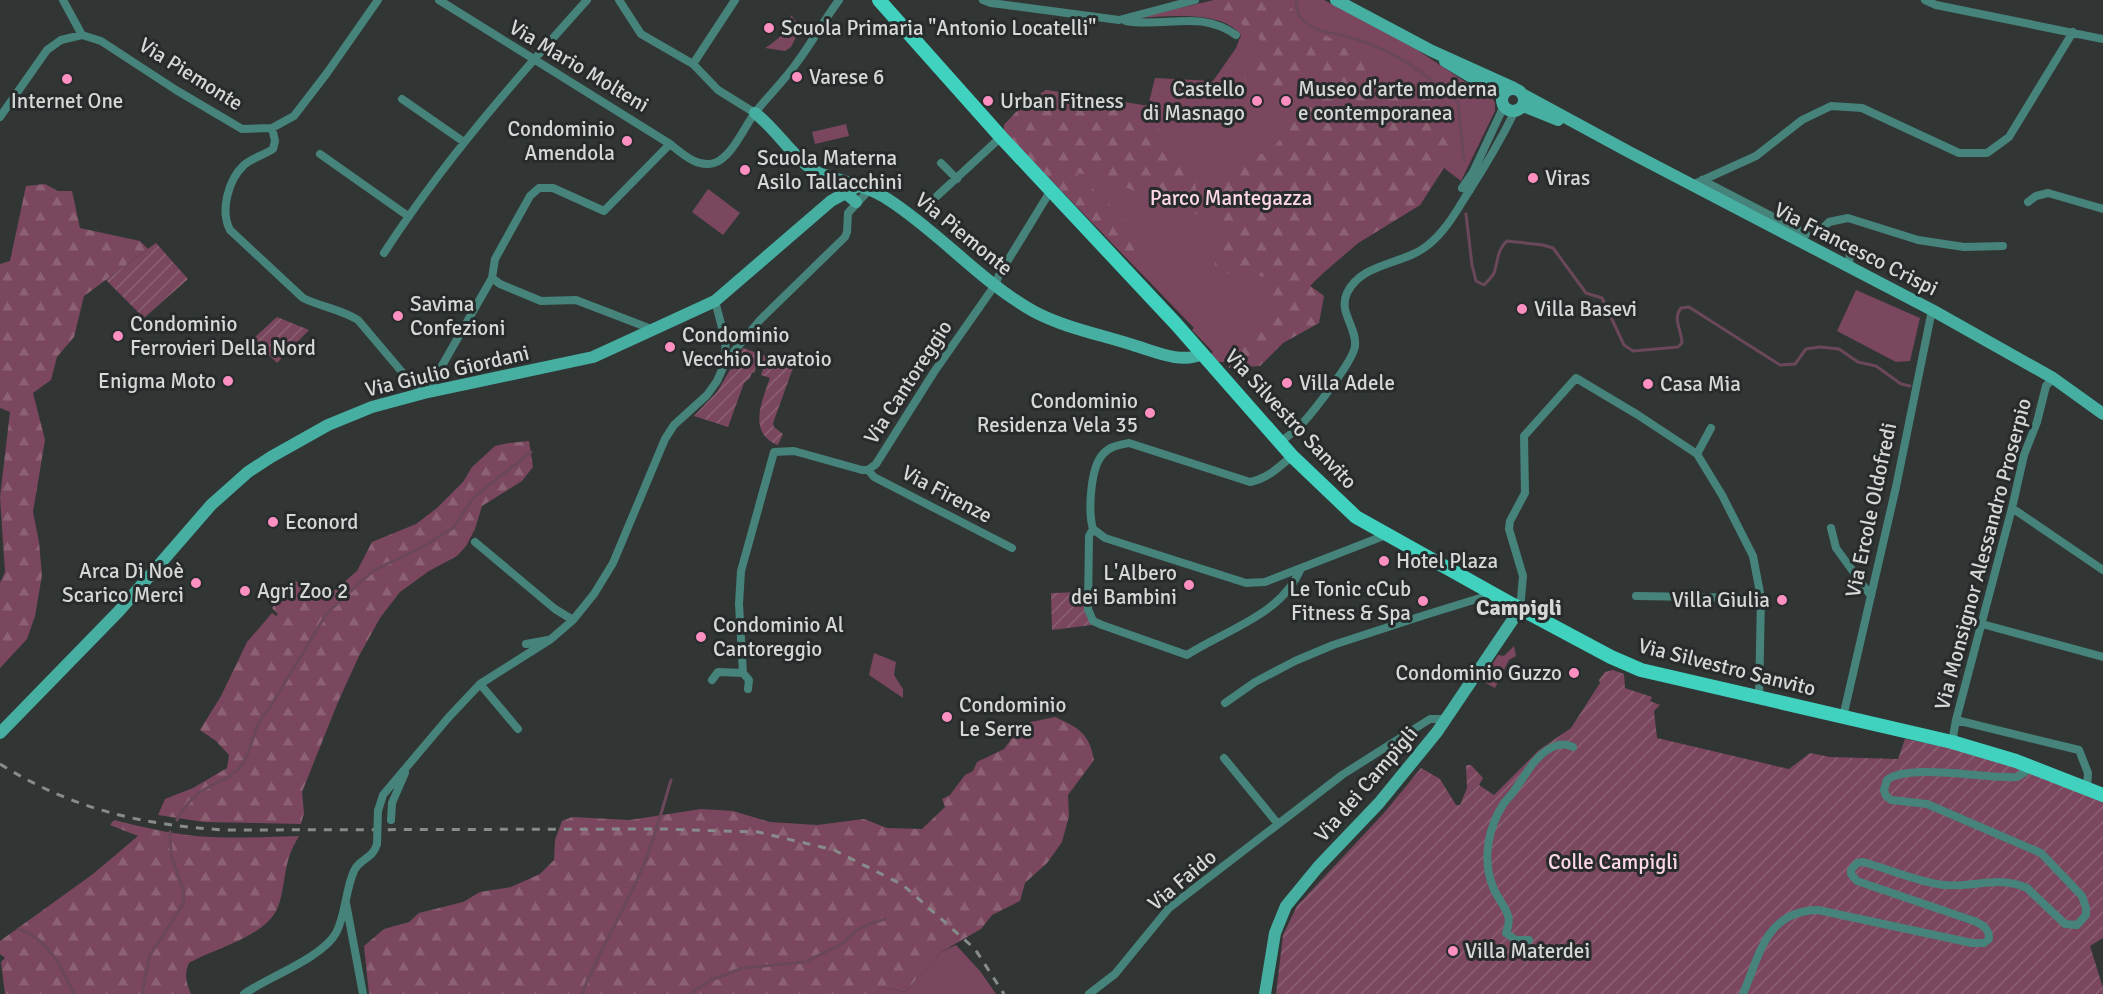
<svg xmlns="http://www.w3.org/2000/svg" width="2103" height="994" font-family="Signika,sans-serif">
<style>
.green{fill:#7a475e}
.forest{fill:url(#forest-firs)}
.garden{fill:url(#garden-furrows)}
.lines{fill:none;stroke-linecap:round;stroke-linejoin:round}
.stream{stroke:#6b475a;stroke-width:3}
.street{stroke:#46837a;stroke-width:8}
.secondary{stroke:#46afa1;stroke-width:12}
.primary{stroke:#40d1bf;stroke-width:14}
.rail{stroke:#878b8a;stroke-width:3;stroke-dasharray:8 8;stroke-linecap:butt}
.street-bridge{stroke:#46837a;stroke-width:8}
.poi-dot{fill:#fd8fc1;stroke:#272b2b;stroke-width:2}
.labels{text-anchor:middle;stroke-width:6;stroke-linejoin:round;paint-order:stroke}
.poi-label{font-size:21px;fill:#d5d8d7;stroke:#272b2b;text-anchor:start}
.street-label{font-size:21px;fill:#d5d8d7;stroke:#272b2b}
.park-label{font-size:21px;fill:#fed8e7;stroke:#272b2b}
.neighbourhood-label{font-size:22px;font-weight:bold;fill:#d5d8d7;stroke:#272b2b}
</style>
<defs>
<pattern id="forest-firs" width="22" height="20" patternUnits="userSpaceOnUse" patternTransform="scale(1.5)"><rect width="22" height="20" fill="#7a475e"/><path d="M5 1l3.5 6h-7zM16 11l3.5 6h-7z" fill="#8c6174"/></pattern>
<pattern id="garden-furrows" width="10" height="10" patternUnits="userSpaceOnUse" patternTransform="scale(1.5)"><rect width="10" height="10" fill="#7a475e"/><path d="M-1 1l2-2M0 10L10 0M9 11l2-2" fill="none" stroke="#8c6174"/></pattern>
</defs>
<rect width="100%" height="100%" fill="#313635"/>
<!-- green -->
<path class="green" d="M1214,0H1324L1416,49L1473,87L1491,95L1495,103V111L1461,181L1444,168L1420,205L1358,243L1314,281L1310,286L1324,296L1313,319L1233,370L1225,362H1218L1211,354L1213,352L1192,330L1194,328L1004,131V125L1019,109L1046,90L1148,106L1155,78L1213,81L1236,48L1241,35C1221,9 1165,17 1136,18Z
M791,15L799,25V31L791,47L785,51L765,48C778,40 789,30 791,15Z
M846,124L849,136L815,144L812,132Z
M708,189L740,213L723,235L692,212Z
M1856,290L1920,318L1910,361L1896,362L1837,331Z
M1514,646L1516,656L1509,660L1495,688L1482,681L1498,655L1504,656Z
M874,653L896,662L894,675L903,689V698L869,675Z
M956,945L980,971L996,994H876L881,987L905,992L941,952Z"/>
<!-- forest -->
<path class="forest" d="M1231,0H1286L1299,20L1396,76L1437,102L1449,135L1450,156L1420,205L1358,243L1326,270L1310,286L1324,296L1319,323L1283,343L1260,366L1229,368L1234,343L1273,315L1269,277L1214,272L1224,169L1271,150L1290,128L1306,96L1244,78L1265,50L1258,36L1216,5Z
M1046,90L1149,106L1169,154L1192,161L1200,215L1175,210L1104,177L1076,173L1146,239L1139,271L1004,131V125L1019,109Z
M45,184L58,191H72L80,228L140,241L148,249L84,296L74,337L57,357L51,380L33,393L45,440L33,512L39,542L42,575L35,616L27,639L0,668V583L5,572L0,497L10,412L0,408V264L10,261L26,186Z
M529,441L533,467L522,481L482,506L475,529L466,546L457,556L429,571L400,592L380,618L359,656L338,702L302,792L304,813L301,824L204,822L158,815L165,799L193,788L227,768L229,755L216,741L200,730L221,696L247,642L272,613L276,616L278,614L272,608L294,581L335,590L357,571L372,542L416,524L437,508L463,482L472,467L495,446L509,443Z
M1055,717C1079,728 1089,733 1094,760L1068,795L1069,816L1062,842L1047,863L1025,883L1020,901L992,915L981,929L941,952L905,992L881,987L876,994H369L364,946L384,929L409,922L419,913L463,902L480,892L511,887L540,874L554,860L555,840L562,821L572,817L630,820L701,809L733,811L770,822L817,825L864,819L887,828L922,829L945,807L942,799L950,795L965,775L973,771L977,762L1004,749L1010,741L1013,730L1031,722Z
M114,820C141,827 168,833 196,836C230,839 265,837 299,836C295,843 291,850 289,857C284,873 284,891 278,907C266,937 215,948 189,963C184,974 186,983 191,994H5L1,962L5,958L0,954V941L93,874L138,836L110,825Z"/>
<!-- garden -->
<path class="garden" d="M156,243L188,279L144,318L106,280Z
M277,317L309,330L277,363L253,339Z
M743,348L788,364L793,368L773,423L774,427L783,434L778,445C747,433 762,401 770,378L761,375L765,363L758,361L754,373L752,372L750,378L744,383L728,427L694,416L717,392Z
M1085,592L1092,625L1052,630L1051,593Z
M1613,670L1624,674L1625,688L1652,697L1650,701L1660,705L1654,711L1657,738L1789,769L1810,753L1830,757L1898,759L1905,739L1988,755L2103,798V938L2090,946L2103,988V994H1276L1283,935L1297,906L1384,813L1421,768L1440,779L1456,805H1460L1467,788L1466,765H1471L1483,778L1479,785L1494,795L1539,750L1571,728L1600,683L1599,680L1605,672Z"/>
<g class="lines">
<!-- stream -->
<path class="stream" d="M1296,0C1296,7 1298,16 1304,21C1318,34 1339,33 1356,39C1398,53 1425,73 1458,102L1464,161
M1466,214L1472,265L1476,281L1484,285C1488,281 1492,277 1494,273C1498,262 1497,249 1507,241L1543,245L1553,248L1586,293L1602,298L1624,345L1633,351L1678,347L1682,343C1682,330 1672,319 1681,308L1689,307L1780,365L1795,364L1806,349L1820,347L1839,349L1858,362L1876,366L1901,384L1910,386
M177,820C184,807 192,796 205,789C218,782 235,776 243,763C254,745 253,724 269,709L327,613L374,570L419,549L453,528L473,498L531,452
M19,929C49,940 61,966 74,994
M142,994L149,957L183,904L184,892L171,855L170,832
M582,994C599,950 624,911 642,869C654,840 662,810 671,780
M690,994L711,980L743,968L805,962L840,945L857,930L869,924L885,919"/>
<!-- street -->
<path class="street" d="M63,0L82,35
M439,0L670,144
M619,0L641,34L693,64L718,90L755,113
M983,0L991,3L1119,20L1195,0
M1925,0L1936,5L2103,39
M1126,21C1165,28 1199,9 1236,35
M693,64L735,0
M402,99L464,142
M0,117L47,50L61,40L82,35L101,41L176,90L242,129L272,128L294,116L327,73L378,0
M272,128L275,141L273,149C264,155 252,158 244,165C228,180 220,211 230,230L303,298C321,307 341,309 358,320L402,372L424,393
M320,154L408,216
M941,163L957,179
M1702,180L1806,234L1802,243
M1692,185L1756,156L1802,120L1831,106L1862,108L1959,153H1987L2009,137L2073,32
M1470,190L1462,188L1473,172L1504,106
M937,196L1001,137
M2028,202L2036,196L2048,193L2103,209
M384,253C443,162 514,81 587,0
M1849,266L1850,250L1826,233L1825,226L1829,222L1848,218L1918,240L1964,247L2003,246
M715,301L725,339L726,361
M654,330L576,300L541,301L500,284L492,278L495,259L530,196L539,188H553L604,211L670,144C683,154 697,168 714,163C731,158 744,128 754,114C768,96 785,80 798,61C813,41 824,20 839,0
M427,392L492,278
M1280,442C1287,437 1295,431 1301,425C1313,412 1354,360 1355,346C1357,327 1338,312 1347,293C1362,262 1404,265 1428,245C1446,231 1457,210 1469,191C1486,165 1501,139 1515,111
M1697,454L1711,428
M1292,456C1278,468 1268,478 1250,482L1129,443C1119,445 1110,446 1103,454C1090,468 1088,512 1093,529L1105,538L1246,583L1265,582L1301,568
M868,470L874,477L1012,548
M2012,508L2103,570
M1831,528L1836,548L1871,596
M1093,529L1089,536L1088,609L1093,621L1102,625L1187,655C1227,629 1282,615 1301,568L1386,535
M475,542L555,609L573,620
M1636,596L1761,598
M1520,609L1523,576L1509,529L1510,521L1525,493L1524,436L1576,378L1638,415L1697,454L1722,495L1753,556L1761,598L1759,697
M1982,624L2103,657
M526,644L548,640
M712,680L718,672L743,673
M480,684L518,729
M748,689L749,680L743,673L739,604L741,571L774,452L794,451L862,470H868L876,464L934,372L995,285L999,275L1051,190
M1225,703L1255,682L1295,661L1333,645L1425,615L1493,594
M1843,717L1896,487L1932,310
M1956,720L2079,750L2088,773L2087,788
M1952,742L1956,720L2012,508L2024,455L2037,422L2046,386L2053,378
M1224,758L1278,824
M378,811L383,795L448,718L480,684L551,639L573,620L594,594L613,563L665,439L674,425L707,395L717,381L726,361L760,320L845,237L847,232L848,213L869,190
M391,820L392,803L405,773
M346,903L363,994
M1529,940H1516L1506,933C1515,913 1500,905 1493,887C1482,860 1488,827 1504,803C1509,797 1514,792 1518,785C1525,776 1529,767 1537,759C1546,749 1560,740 1573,747
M244,994C268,977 322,958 336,933C346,914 345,891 354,871C359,859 373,859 377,844
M1089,994L1115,974L1169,908L1342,775L1430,719H1447
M1743,994C1760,954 1766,911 1818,910L1972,943H1984L1989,939C1989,928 1983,925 1974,921L1857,881L1851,874V870L1857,863L1863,862C1889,869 1917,882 1944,885C1973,888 1999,875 2027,888L2065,924L2077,925L2086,915V908L2082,896L2041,853L1927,804L1891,800L1886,796L1884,790L1887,780C1909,763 1987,779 2017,777L2025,772L2028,766"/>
<!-- secondary -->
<path class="secondary" d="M1336,0L1432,51L1514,88
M1445,61L1503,96
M1502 100a11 11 0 1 1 22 0a11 11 0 1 1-22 0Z
M1524,95L1631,153L1932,310L2053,378L2103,414
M1523,106L1558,120
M755,113C776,129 791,155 813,170C819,174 827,176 834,178C853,184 873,189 889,200C940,233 980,281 1033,311C1064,328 1103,335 1136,346C1156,352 1182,364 1202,354
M843,194L848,195L856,202
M0,733L119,611L211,505L248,472L271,457L328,425L372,407L424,393L593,357L652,330L715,301L831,201L858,186
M1265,994L1275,933L1286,906L1318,867L1379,803L1437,732L1520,609"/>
<!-- primary -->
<path class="primary" d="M879,0L1001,137L1176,324L1292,456L1356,517L1508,602L1611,657L1641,670L1952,742L2016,761L2103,795"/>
<!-- rail -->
<path class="rail" d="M0,764C72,809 141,825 225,830L664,829L758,832L834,850L903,885L975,949L1004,994"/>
<!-- street-bridge -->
<path class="street-bridge" d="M377,844L378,811"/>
</g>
<!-- markers -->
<g class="poi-dot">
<circle cx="769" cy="28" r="6"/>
<circle cx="797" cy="77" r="6"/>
<circle cx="67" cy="79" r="6"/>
<circle cx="988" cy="101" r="6"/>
<circle cx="1257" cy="101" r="6"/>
<circle cx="1286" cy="101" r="6"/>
<circle cx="627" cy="141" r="6"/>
<circle cx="745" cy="170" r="6"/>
<circle cx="1533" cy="178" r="6"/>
<circle cx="1522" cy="309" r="6"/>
<circle cx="398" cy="316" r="6"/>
<circle cx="118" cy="336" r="6"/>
<circle cx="670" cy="347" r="6"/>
<circle cx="228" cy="381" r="6"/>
<circle cx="1287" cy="383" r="6"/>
<circle cx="1648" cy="384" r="6"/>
<circle cx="1150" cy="413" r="6"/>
<circle cx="273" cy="522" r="6"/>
<circle cx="1384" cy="561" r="6"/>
<circle cx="196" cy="583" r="6"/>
<circle cx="1189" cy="585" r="6"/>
<circle cx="245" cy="591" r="6"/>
<circle cx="1782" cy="600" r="6"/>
<circle cx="1423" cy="601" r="6"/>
<circle cx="701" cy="637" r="6"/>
<circle cx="1574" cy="673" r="6"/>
<circle cx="947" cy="717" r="6"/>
<circle cx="1453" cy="951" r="6"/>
</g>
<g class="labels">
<!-- poi labels -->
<g class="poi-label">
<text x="781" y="35">Scuola Primaria "Antonio Locatelli"</text>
<text x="809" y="84">Varese 6</text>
<text x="1245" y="96" text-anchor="end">Castello<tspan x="1245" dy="24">di Masnago</tspan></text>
<text x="1298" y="96">Museo d'arte moderna<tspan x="1298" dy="24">e contemporanea</tspan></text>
<text x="67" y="108" text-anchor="middle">Internet One</text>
<text x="1000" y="108">Urban Fitness</text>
<text x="615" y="136" text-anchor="end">Condominio<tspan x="615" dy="24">Amendola</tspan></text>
<text x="757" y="165">Scuola Materna<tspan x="757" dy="24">Asilo Tallacchini</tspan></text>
<text x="1545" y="185">Viras</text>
<text x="410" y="311">Savima<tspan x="410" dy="24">Confezioni</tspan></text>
<text x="1534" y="316">Villa Basevi</text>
<text x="130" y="331">Condominio<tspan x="130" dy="24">Ferrovieri Della Nord</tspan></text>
<text x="682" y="342">Condominio<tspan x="682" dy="24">Vecchio Lavatoio</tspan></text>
<text x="216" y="388" text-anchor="end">Enigma Moto</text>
<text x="1299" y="390">Villa Adele</text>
<text x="1660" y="391">Casa Mia</text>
<text x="1138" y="408" text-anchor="end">Condominio<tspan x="1138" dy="24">Residenza Vela 35</tspan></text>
<text x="285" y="529">Econord</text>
<text x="1396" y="568">Hotel Plaza</text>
<text x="184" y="578" text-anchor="end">Arca Di Noè<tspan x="184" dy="24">Scarico Merci</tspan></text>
<text x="1177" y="580" text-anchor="end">L'Albero<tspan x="1177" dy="24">dei Bambini</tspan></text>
<text x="1411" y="596" text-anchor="end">Le Tonic cCub<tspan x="1411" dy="24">Fitness &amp; Spa</tspan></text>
<text x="257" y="598">Agri Zoo 2</text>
<text x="1770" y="607" text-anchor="end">Villa Giulia</text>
<text x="713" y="632">Condominio Al<tspan x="713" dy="24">Cantoreggio</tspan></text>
<text x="1562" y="680" text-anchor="end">Condominio Guzzo</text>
<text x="959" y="712">Condominio<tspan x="959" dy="24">Le Serre</tspan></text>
<text x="1465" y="958">Villa Materdei</text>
</g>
<!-- street labels -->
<g class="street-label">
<text transform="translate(579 66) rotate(31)" y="7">Via Mario Molteni</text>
<text transform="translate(191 74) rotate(32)" y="7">Via Piemonte</text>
<text transform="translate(964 234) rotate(39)" y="7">Via Piemonte</text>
<text transform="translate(1856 249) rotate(27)" y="7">Via Francesco Crispi</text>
<text transform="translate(447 371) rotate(-13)" y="7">Via Giulio Giordani</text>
<text transform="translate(908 382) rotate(-57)" y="7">Via Cantoreggio</text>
<text transform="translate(1291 419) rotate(47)" y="7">Via Silvestro Sanvito</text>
<text transform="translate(947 494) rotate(28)" y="7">Via Firenze</text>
<text transform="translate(1871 510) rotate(-78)" y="7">Via Ercole Oldofredi</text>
<text transform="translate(1983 554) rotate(-75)" y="7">Via Monsignor Alessandro Proserpio</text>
<text transform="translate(1727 667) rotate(14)" y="7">Via Silvestro Sanvito</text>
<text transform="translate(1366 784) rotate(-49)" y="7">Via dei Campigli</text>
<text transform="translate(1182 880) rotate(-40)" y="7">Via Faido</text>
</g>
<!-- park labels -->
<g class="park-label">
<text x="1231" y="205">Parco Mantegazza</text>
<text x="1613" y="869">Colle Campigli</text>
</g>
<!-- neighbourhood labels -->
<g class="neighbourhood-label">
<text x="1519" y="615">Campigli</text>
</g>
</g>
</svg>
